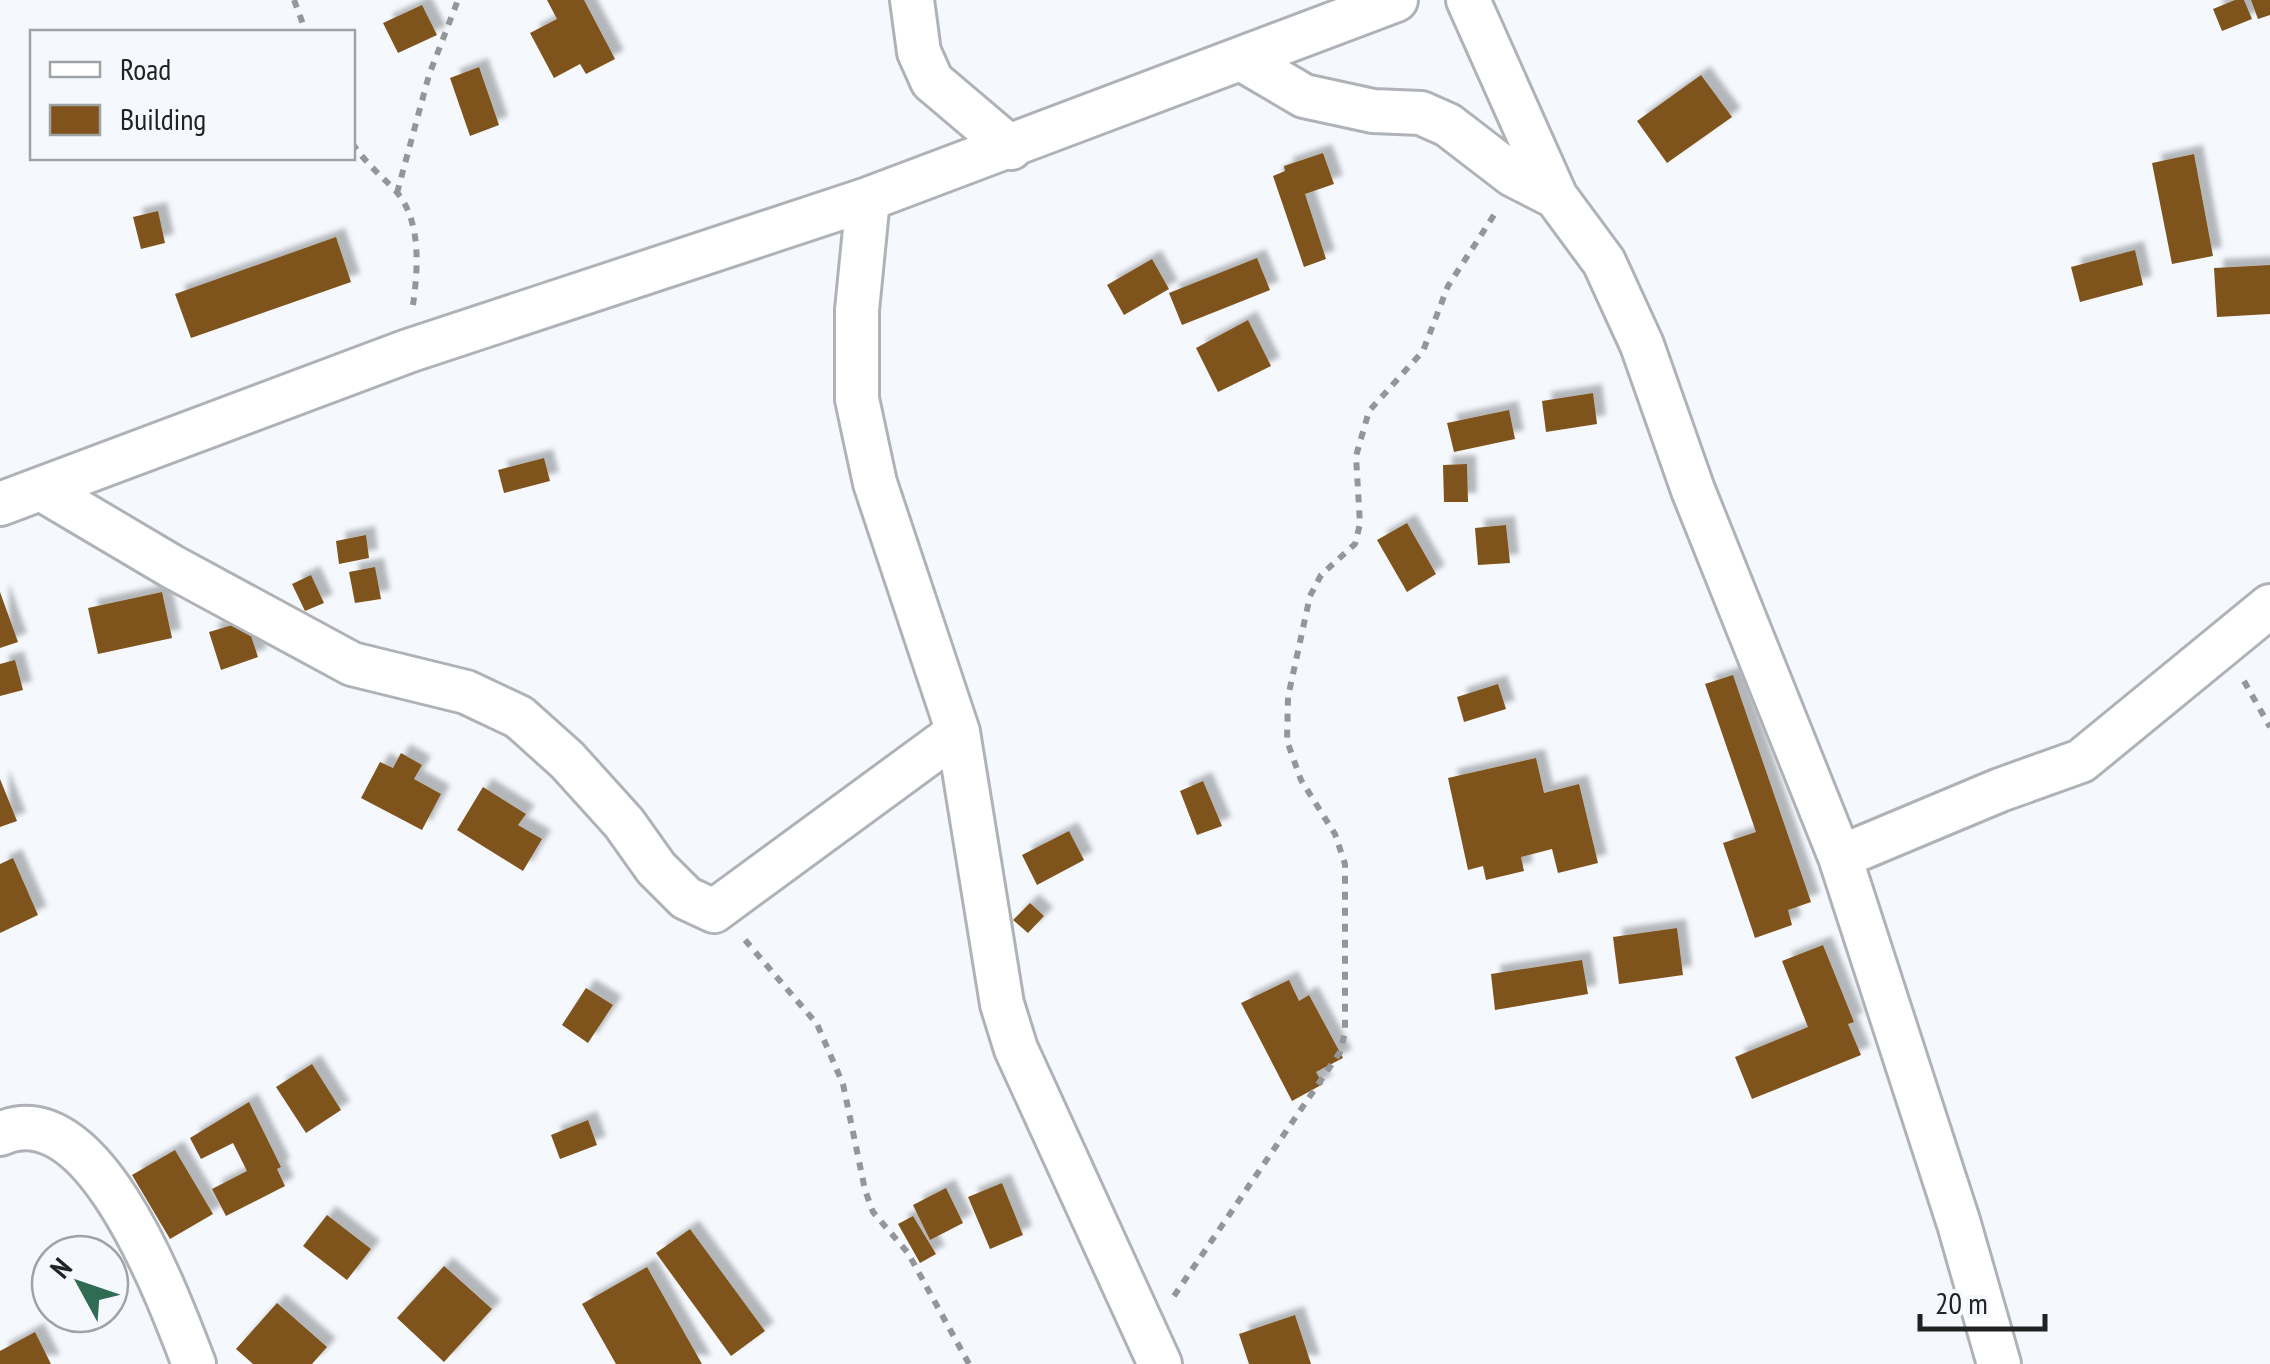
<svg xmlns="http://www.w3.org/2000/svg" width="2270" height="1364" font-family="'PT Sans Narrow',sans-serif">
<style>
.building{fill:#7f531b;filter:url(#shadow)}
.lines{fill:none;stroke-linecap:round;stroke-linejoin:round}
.street-casing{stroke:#afb2b7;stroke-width:48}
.path{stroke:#94979a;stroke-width:6;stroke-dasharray:8 8;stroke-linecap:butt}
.street{stroke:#fff;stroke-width:42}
</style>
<defs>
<filter id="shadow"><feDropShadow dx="9" dy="-9" stdDeviation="2.5" flood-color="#0004"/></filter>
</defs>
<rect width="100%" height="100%" fill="#f5f9fe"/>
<!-- building -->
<path class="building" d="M547,0H584L615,59L586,74L580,64L554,78L530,33L557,19Z
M2235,0H2244L2252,19L2222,31L2213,9Z
M2251,0H2270V15L2258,19Z
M422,5L437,35L398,53L383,23Z
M479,67L499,125L470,136L450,78Z
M1701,75L1732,117L1667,163L1637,121Z
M1323,153L1334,184L1305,194L1326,259L1304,267L1273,176L1285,171L1284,166Z
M2194,154L2213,256L2172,264L2152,163Z
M158,211L165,243L141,249L133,217Z
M336,237L351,282L191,338L175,294Z
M2135,250L2143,285L2080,302L2071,267Z
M1257,258L1270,290L1182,325L1169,293Z
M1152,259L1169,289L1124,315L1107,285Z
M2270,265V314L2217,317L2214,268Z
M1248,320L1271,366L1218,392L1196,348Z
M1593,393L1597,424L1546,432L1542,401Z
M1509,410L1515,439L1454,452L1447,423Z
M544,458L550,481L504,493L498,470Z
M1467,464L1468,502H1444L1443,465Z
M1407,523L1436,574L1407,592L1377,540Z
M1506,525L1510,563L1478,565L1475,528Z
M366,535L369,558L339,564L336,541Z
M375,567L381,599L355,603L349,572Z
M311,575L324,603L305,611L292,584Z
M0,592L18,642L0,648Z
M162,592L172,638L98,654L88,608Z
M246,621L258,657L221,670L209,632Z
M15,660L23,690L0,696V664Z
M1733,675L1811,902L1788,910L1792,925L1755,938L1723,843L1756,832L1705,684Z
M1498,684L1506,709L1464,722L1457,697Z
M401,753L422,765L414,779L441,794L422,830L361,798L380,762L393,768Z
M1536,758L1544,793L1579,784L1598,863L1558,873L1552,849L1521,857L1524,871L1486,880L1483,866L1468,870L1448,778Z
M0,779L17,821L0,827Z
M1203,781L1222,826L1197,835L1180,791Z
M483,787L526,814L518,825L542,839L523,871L457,830Z
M1069,831L1084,860L1037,885L1022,855Z
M13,858L38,915L0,933V864Z
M1030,903L1044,916L1028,933L1013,920Z
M1677,928L1683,975L1619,984L1613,937Z
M1823,945L1854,1022L1848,1024L1861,1055L1752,1099L1735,1057L1808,1027L1782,961Z
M1582,960L1588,994L1495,1010L1491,974Z
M1289,980L1299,1001L1309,995L1343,1058L1316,1072L1323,1084L1292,1101L1241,1003Z
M586,988L613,1005L588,1043L562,1025Z
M312,1064L341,1110L306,1133L276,1087Z
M249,1102L281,1167L277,1169L285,1186L226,1216L212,1189L247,1171L233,1143L201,1159L190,1138Z
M588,1120L597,1145L560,1159L551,1135Z
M175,1150L213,1214L170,1239L132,1175Z
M1002,1183L1023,1235L990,1249L968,1197Z
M946,1188L963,1223L930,1240L913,1205Z
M327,1215L371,1249L347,1280L303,1246Z
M913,1216L936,1254L920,1263L898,1224Z
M690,1229L765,1331L731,1356L656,1253Z
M444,1266L492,1309L444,1362L397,1318Z
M647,1267L702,1364H616L582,1304Z
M277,1303L327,1347L312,1364H253L236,1349Z
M1295,1315L1311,1364H1249L1239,1334Z
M35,1332L51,1364H0V1351Z"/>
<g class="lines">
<defs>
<path id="street" d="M912,0L919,52L932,81L1011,148
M1468,0L1556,197L1604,262L1642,345L1693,490L1840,857L1959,1224L1999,1364
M1241,59L1304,96L1373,111L1421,113L1448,125L1513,175L1556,197
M868,199L857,310V399L875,483L958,732L1002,1004L1016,1049L1160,1364
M41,489L171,566L352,664L466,692L519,717L567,760L624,823L656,868L686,898L714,911L958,732
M0,504L408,351L868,199L1396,0
M1840,857L2000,790L2081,761L2270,606
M0,1134C94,1090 169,1300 194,1364"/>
</defs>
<!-- street casing -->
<use href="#street" class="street-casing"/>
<!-- path -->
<path class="path" d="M294,0L306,32
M352,143C365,162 380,175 395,190C422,220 418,269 413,305
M397,193L429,75L458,0
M2244,681L2270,727
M745,940L817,1024L843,1084L865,1190L873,1212L908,1253L969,1364
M1174,1296L1340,1052L1345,1032V864L1335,834L1301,780L1287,741L1288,697L1310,596L1321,575L1355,544L1360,524L1356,456L1369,411L1423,351L1448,286L1496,212"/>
<!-- street -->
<use href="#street" class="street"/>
</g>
<!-- legend -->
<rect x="30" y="30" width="325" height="130" fill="#f5f9fe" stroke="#a0a3a6" stroke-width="2.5"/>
<rect x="50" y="62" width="50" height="15" fill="#ffffff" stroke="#a0a3a6" stroke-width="2.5"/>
<text x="120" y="80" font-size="30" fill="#202223">Road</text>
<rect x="50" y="105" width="50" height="30" fill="#7f531b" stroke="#a0a3a6" stroke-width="2.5"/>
<text x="120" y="130" font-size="30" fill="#202223">Building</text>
<!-- north arrow -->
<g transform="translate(80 1284) rotate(310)"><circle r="48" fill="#f5f9fe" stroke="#a0a3a6" stroke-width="2.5"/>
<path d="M0-8L18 38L0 25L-18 38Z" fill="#306b54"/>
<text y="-15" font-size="28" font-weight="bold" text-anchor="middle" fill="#202223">N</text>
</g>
<!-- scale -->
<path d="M1920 1314v15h125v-15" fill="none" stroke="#202223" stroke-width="5"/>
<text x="1935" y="1314" font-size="30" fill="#202223" stroke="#f5f9fe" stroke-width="8" paint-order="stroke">20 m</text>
</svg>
